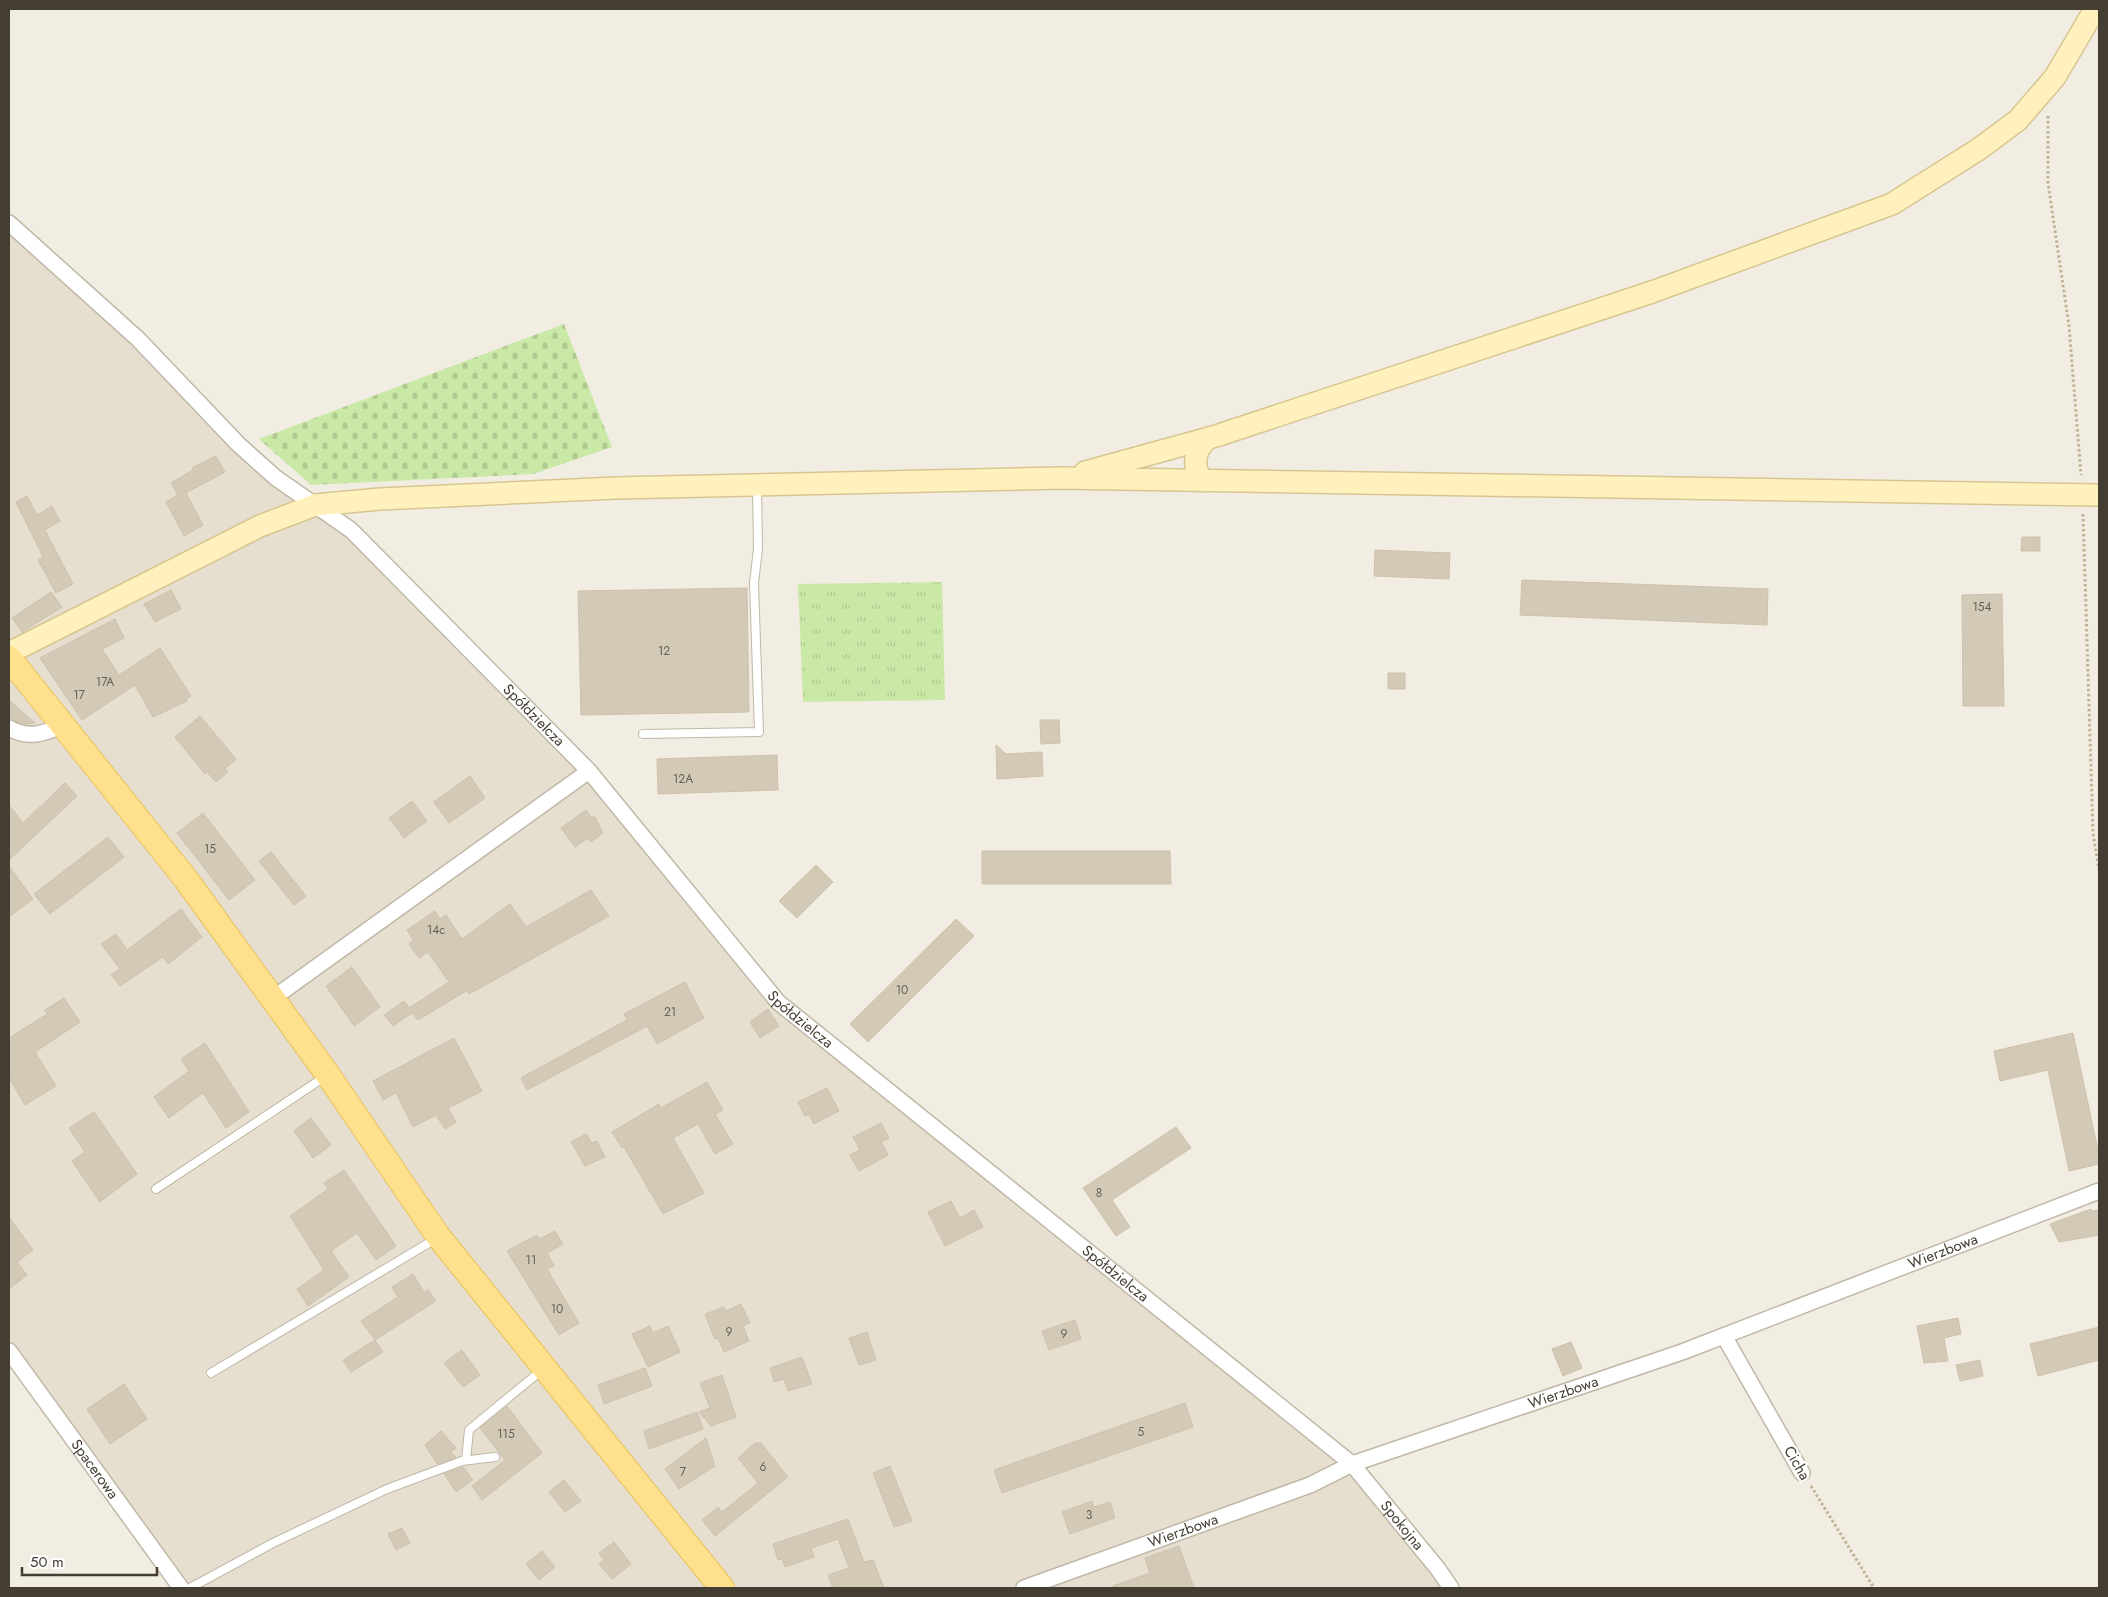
<svg xmlns="http://www.w3.org/2000/svg" width="2108" height="1597" font-family="Jost,sans-serif">
<style>
.residential{fill:#e6dfcf}
.grass{fill:url(#grass-tufts)}
.cemetery{fill:url(#cemetery-stones)}
.building{fill:#d3c9b7;stroke:#cfc1aa}
.lines{fill:none;stroke-linecap:round;stroke-linejoin:round}
.lane-casing{stroke:#c0b8a7;stroke-width:10}
.street-casing{stroke:#c0b8a7;stroke-width:18}
.secondary-casing{stroke:#d8c691;stroke-width:24}
.primary-casing{stroke:#e8c159;stroke-width:26}
.path{stroke:#c0b295;stroke-width:3;stroke-dasharray:2.5 2.5;stroke-linecap:butt}
.lane{stroke:#fff;stroke-width:8}
.street{stroke:#fff;stroke-width:15}
.secondary{stroke:#fff1be;stroke-width:21}
.primary{stroke:#ffe18d;stroke-width:24}
.labels{text-anchor:middle;stroke-width:4.5;stroke-linejoin:round;paint-order:stroke}
.number-label{font-size:12px;fill:#676053}
.street-label{font-size:15px;fill:#433d32;stroke:#fff}
</style>
<defs>
<pattern id="grass-tufts" width="24" height="20" patternUnits="userSpaceOnUse" patternTransform="scale(1.25)"><rect width="24" height="20" fill="#cae9a7"/><path d="M3 7l-1-3M5 7V3M7 7l1-3M15 17l-1-3M17 17v-4M19 17l1-3" fill="none" stroke="#afc990"/></pattern>
<pattern id="cemetery-stones" width="16" height="16" patternUnits="userSpaceOnUse" patternTransform="scale(1.25)"><rect width="16" height="16" fill="#cae9a7"/><path d="M2 7V4a2 2 0 0 1 4 0v3zM10 15v-3a2 2 0 0 1 4 0v3z" fill="#afc990"/></pattern>
</defs>
<rect width="100%" height="100%" fill="#f2ede2"/>
<!-- residential -->
<path class="residential" d="M9,232L333,523L589,771L778,1002L1352,1464L1451,1588H190L9,1345Z"/>
<!-- grass -->
<path class="grass" d="M942,582L945,700L803,702L798,584Z"/>
<!-- cemetery -->
<path class="cemetery" d="M564,324L612,447L533,474L311,485L259,439Z"/>
<!-- building -->
<path class="building" d="M216,456L225,472L186,493L203,525L184,536L166,502L178,495L171,483L193,470L192,468Z
M27,496L37,515L52,506L60,521L45,530L73,584L56,593L38,560L43,557L16,502Z
M2022,537H2040V551H2021Z
M1375,550L1450,553L1449,579L1374,576Z
M1522,580L1768,589L1767,625L1520,615Z
M747,588L749,712L581,715L578,591Z
M171,590L181,609L155,622L144,604Z
M51,592L62,607L22,632L12,618Z
M2002,594L2004,706H1963L1962,595Z
M115,619L124,638L102,649L119,675L160,648L191,696L186,699L187,701L153,717L135,685L82,720L40,658Z
M1388,673H1405V689H1388Z
M9,700L35,723L25,724L9,719Z
M200,716L236,759L225,769L228,772L216,782L207,772L205,774L175,737Z
M1040,720H1059L1060,743L1041,744Z
M996,745L1006,754L1042,752L1043,776L997,779Z
M777,755L778,790L658,794L657,759Z
M470,776L485,798L449,823L434,802Z
M65,783L77,796L9,860V805L23,823Z
M412,801L427,821L404,838L389,818Z
M586,810L591,817H595L603,833L591,842L588,838L575,847L561,828Z
M203,813L255,880L229,900L177,833Z
M108,837L124,857L50,914L34,894Z
M982,851H1170L1171,884H982Z
M271,852L306,896L294,905L259,861Z
M816,865L833,882L797,918L779,901Z
M9,866L33,899L9,917Z
M591,890L609,916L469,994L466,991L418,1020L411,1011L412,1013L393,1026L384,1015L404,1001L409,1008L449,982L428,952L419,958L409,944L413,940L407,930L435,911L440,919L446,915L462,939L510,904L526,927Z
M181,909L202,937L168,964L163,957L120,986L111,975L120,969L101,944L116,934L127,950Z
M956,919L974,936L868,1042L850,1024Z
M352,967L380,1007L354,1026L326,986Z
M685,982L704,1018L657,1044L647,1026L527,1090L521,1078L627,1020L624,1014Z
M64,998L80,1022L35,1052L56,1086L25,1105L9,1078V1038L47,1014L45,1010Z
M768,1009L779,1026L760,1038L750,1022Z
M2073,1033L2099,1155V1164L2069,1171L2048,1070L2000,1081L1994,1051Z
M454,1038L482,1091L448,1108L456,1122L445,1129L436,1115L413,1127L396,1093L383,1100L373,1081Z
M205,1043L249,1112L226,1128L203,1093L169,1118L154,1097L189,1071L181,1059Z
M707,1082L723,1110L715,1114L733,1144L715,1154L698,1124L673,1138L704,1193L663,1214L624,1147L622,1148L612,1132L659,1104L661,1108Z
M827,1088L839,1111L814,1124L809,1114L805,1116L798,1102Z
M94,1112L137,1174L100,1202L72,1161L85,1152L69,1128Z
M311,1118L331,1145L313,1158L294,1131Z
M881,1123L889,1138L881,1142L888,1155L859,1171L850,1155L860,1150L853,1137Z
M1176,1127L1191,1148L1112,1200L1130,1227L1116,1236L1083,1188Z
M586,1134L592,1143L597,1141L605,1157L585,1166L571,1142Z
M344,1170L396,1246L376,1260L357,1233L331,1251L349,1277L308,1306L297,1289L324,1270L290,1216L328,1189L324,1183Z
M951,1201L960,1218L974,1210L983,1227L945,1246L928,1212Z
M2091,1209V1211L2099,1210V1235L2059,1242L2050,1224Z
M9,1217L33,1250L17,1262L27,1275L9,1289Z
M555,1231L563,1244L547,1253L554,1266L547,1269L579,1323L559,1335L507,1251L537,1235L539,1239Z
M413,1274L424,1292L428,1290L436,1301L375,1340L383,1352L351,1372L343,1360L375,1340L361,1321L398,1297L392,1287Z
M741,1304L750,1323L743,1326L749,1341L724,1352L718,1338L715,1339L705,1314L724,1307L726,1311Z
M1958,1318L1961,1334L1944,1338L1948,1361L1924,1363L1917,1326Z
M1075,1320L1081,1339L1049,1350L1042,1331Z
M650,1326L653,1333L668,1326L680,1352L648,1367L632,1334Z
M2099,1327V1360L2038,1376L2030,1344Z
M867,1332L876,1360L859,1365L849,1338Z
M1571,1342L1582,1368L1563,1376L1552,1349Z
M462,1350L480,1375L463,1387L444,1363Z
M802,1357L812,1384L788,1391L784,1379L774,1382L770,1368Z
M1980,1360L1983,1376L1960,1381L1956,1365Z
M645,1368L652,1386L604,1404L598,1385Z
M722,1375L736,1417L711,1426L699,1412L710,1408L700,1383Z
M124,1384L147,1419L110,1444L87,1409Z
M1185,1403L1193,1427L1002,1493L994,1470Z
M507,1406L542,1453L482,1500L472,1486L505,1460L480,1428Z
M697,1412L703,1429L649,1449L644,1431Z
M441,1431L456,1448L451,1452L456,1457L437,1464L425,1445Z
M706,1438L715,1466L679,1489L665,1469Z
M755,1443H761L788,1477L715,1536L702,1520L718,1507L722,1512L758,1483L738,1458Z
M890,1466L912,1521L894,1527L873,1473Z
M463,1467L473,1480L456,1492L444,1474Z
M564,1480L581,1501L565,1512L549,1492Z
M1092,1501L1094,1507L1110,1502L1115,1518L1070,1534L1062,1512Z
M848,1519L864,1562L873,1560L884,1588H833L828,1575L849,1568L838,1539L811,1548L814,1557L785,1567L782,1559L778,1560L773,1544Z
M402,1528L410,1543L396,1550L388,1534Z
M614,1542L631,1564L612,1579L599,1564L604,1560L599,1553Z
M1179,1546L1194,1588H1114L1113,1586L1150,1573L1145,1558Z
M542,1551L555,1567L539,1580L526,1564Z"/>
<g class="lines">
<defs>
<path id="lane" d="M643,734L759,732L754,583L758,549L757,487
M156,1189L326,1076
M211,1373L437,1238
M466,1460L469,1430L542,1370
M190,1588L273,1543L387,1489L462,1461L495,1457"/>
<g id="street">
<path id="s1" d="M9,223L138,339L239,445L276,478L351,530L589,771L778,1002L1352,1464L1438,1569L1451,1588"/>
<path d="M9,728C28,739 42,734 62,726"/>
<path d="M272,999L589,771"/>
<path d="M1724,1336L1802,1473"/>
<path id="s2" d="M9,1351L181,1588"/>
<path id="s3" d="M1024,1588L1310,1485L1352,1464L1682,1352L2099,1191"/>
</g>
<path id="secondary" d="M1085,472L1216,436L1652,292L1892,204L1979,149L2018,120L2055,77L2095,9
M1202,481C1192,466 1194,450 1208,438
M9,653L260,526L315,505L380,499L616,488L1060,478L2099,495"/>
<path id="primary" d="M9,658L185,878L328,1075L438,1236L722,1588"/>
</defs>
<!-- lane casing -->
<use href="#lane" class="lane-casing"/>
<!-- street casing -->
<use href="#street" class="street-casing"/>
<!-- secondary casing -->
<use href="#secondary" class="secondary-casing"/>
<!-- primary casing -->
<use href="#primary" class="primary-casing"/>
<!-- path -->
<path class="path" d="M2048,116V183L2069,326L2081,475
M2083,514L2093,833L2099,870
M1811,1486L1874,1588"/>
<!-- lane -->
<use href="#lane" class="lane"/>
<!-- street -->
<use href="#street" class="street"/>
<!-- secondary -->
<use href="#secondary" class="secondary"/>
<!-- primary -->
<use href="#primary" class="primary"/>
</g>
<g class="labels">
<!-- number labels -->
<g class="number-label">
<text x="1982" y="611">154</text>
<text x="664" y="655">12</text>
<text x="105" y="686">17A</text>
<text x="79" y="699">17</text>
<text x="683" y="783">12A</text>
<text x="210" y="853">15</text>
<text x="436" y="934">14c</text>
<text x="902" y="994">10</text>
<text x="670" y="1016">21</text>
<text x="1099" y="1197">8</text>
<text x="531" y="1264">11</text>
<text x="557" y="1313">10</text>
<text x="729" y="1336">9</text>
<text x="1064" y="1338">9</text>
<text x="1141" y="1436">5</text>
<text x="506" y="1438">115</text>
<text x="763" y="1471">6</text>
<text x="683" y="1476">7</text>
<text x="1089" y="1519">3</text>
</g>
<!-- street labels -->
<g class="street-label">
<text dy="5" stroke="none"><textPath href="#s1" startOffset="721">Spółdzielcza</textPath></text>
<text dy="5" stroke="none"><textPath href="#s1" startOffset="1126">Spółdzielcza</textPath></text>
<text dy="5" stroke="none"><textPath href="#s3" startOffset="979">Wierzbowa</textPath></text>
<text dy="5" stroke="none"><textPath href="#s1" startOffset="1531">Spółdzielcza</textPath></text>
<text dy="5" stroke="none"><textPath href="#s3" startOffset="574">Wierzbowa</textPath></text>
<text transform="translate(1797 1463) rotate(60)" y="5">Cicha</text>
<text dy="5" stroke="none"><textPath href="#s2" startOffset="146">Spacerowa</textPath></text>
<text dy="5" stroke="none"><textPath href="#s1" startOffset="1914">Spokojna</textPath></text>
<text dy="5" stroke="none"><textPath href="#s3" startOffset="169">Wierzbowa</textPath></text>
</g>
</g>
<!-- border -->
<rect width="2108" height="1597" fill="none" stroke="#433d32" stroke-width="20"/>
<!-- scale -->
<path d="M22 1567v8h135v-8" fill="none" stroke="#433d32" stroke-width="2.5"/>
<text x="30" y="1567" font-size="15" fill="#433d32" stroke="#ffffff" stroke-width="4" paint-order="stroke">50 m</text>
</svg>
